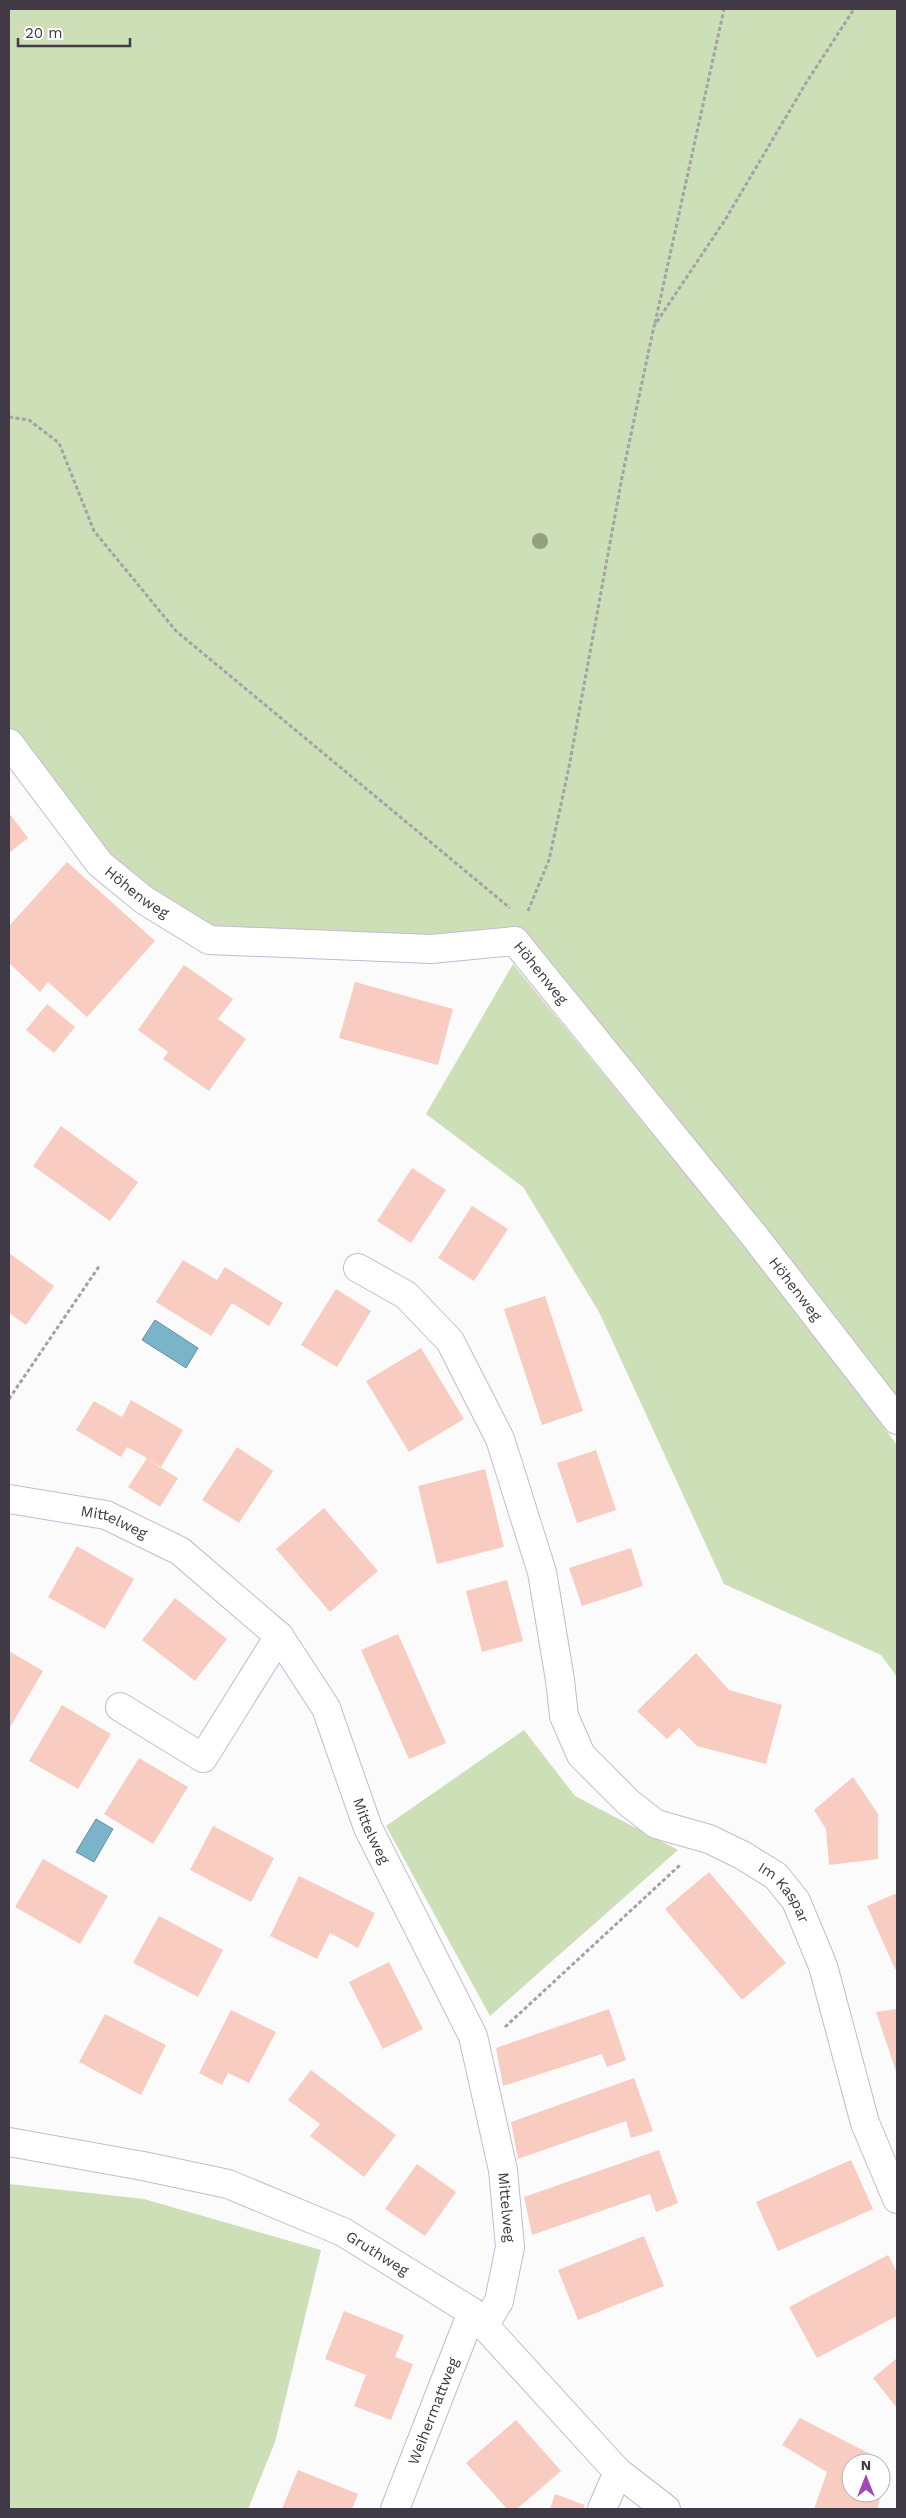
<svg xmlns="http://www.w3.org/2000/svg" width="906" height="2518" font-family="'Work Sans',sans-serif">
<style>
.green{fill:#cddfb7}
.water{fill:#7ab4c8;stroke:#688fa1}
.building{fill:#f9ccc2}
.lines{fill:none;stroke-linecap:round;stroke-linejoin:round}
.minor-casing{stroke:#c5b9d5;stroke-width:30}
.path{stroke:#a4a2a7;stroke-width:3;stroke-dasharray:4 2.5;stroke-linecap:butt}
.minor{stroke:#fff;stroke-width:28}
.tree{fill:#94a07b}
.labels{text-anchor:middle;stroke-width:4;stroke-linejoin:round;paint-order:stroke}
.street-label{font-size:15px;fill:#3f3a45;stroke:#fff}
</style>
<rect width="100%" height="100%" fill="#fbfbfb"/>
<!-- green -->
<path class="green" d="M9,9H897V1400L531,941L209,940L144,900L9,743Z
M513,964L779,1288L897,1445V1677L881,1655L724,1584L599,1312L523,1187L426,1114Z
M524,1730L575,1796L678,1850L490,2016L386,1826Z
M9,2184L144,2199L321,2250L275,2442L248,2509H9Z"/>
<!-- water -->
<path class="water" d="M155,1320L198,1348L186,1368L142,1340Z
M96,1819L113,1829L94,1862L76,1852Z"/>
<!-- building -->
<path class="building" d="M9,813L28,838L9,853Z
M67,862L155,941L87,1017L48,982L40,992L9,963V926Z
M184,965L233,999L218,1019L246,1039L209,1091L163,1059L168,1052L138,1030Z
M355,982L453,1009L438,1065L339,1038Z
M47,1004L75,1027L54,1053L26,1030Z
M61,1126L138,1182L110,1221L33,1166Z
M412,1168L446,1190L411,1243L377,1221Z
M472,1206L508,1229L474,1281L438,1258Z
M9,1253L54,1286L26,1325L9,1313Z
M183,1260L217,1280L225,1267L283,1303L269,1326L232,1303L211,1336L156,1302Z
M336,1289L371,1311L337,1367L301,1345Z
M545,1296L583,1411L542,1425L504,1309Z
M421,1348L464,1419L409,1452L366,1381Z
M131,1400L183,1430L161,1467L148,1460L178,1478L160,1507L128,1487L147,1458L127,1447L121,1457L76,1430L94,1401L122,1417Z
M237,1447L273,1471L239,1523L202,1500Z
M596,1450L616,1510L577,1523L557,1463Z
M485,1469L504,1547L437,1564L418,1486Z
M324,1508L378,1571L330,1612L276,1549Z
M77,1546L134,1579L105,1629L48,1597Z
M631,1548L643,1586L582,1606L569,1568Z
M507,1580L523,1641L482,1652L466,1591Z
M175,1598L227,1639L195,1681L142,1640Z
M398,1634L446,1743L409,1759L361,1650Z
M9,1651L43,1671L9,1729Z
M696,1653L729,1690L782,1705L766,1764L697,1746L679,1728L667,1739L637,1711Z
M62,1705L111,1734L78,1789L29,1761Z
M139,1758L188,1787L153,1844L104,1814Z
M853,1777L878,1814V1859L829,1865L826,1829L814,1810Z
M213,1826L274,1858L251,1902L190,1870Z
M43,1859L108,1896L80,1944L15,1907Z
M709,1872L786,1963L742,2000L665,1909Z
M299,1876L375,1913L358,1948L330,1933L317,1959L270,1936Z
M897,1893V1969H895L867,1906Z
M159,1916L223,1950L198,1997L133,1963Z
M389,1962L423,2029L383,2049L349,1982Z
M609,2009L626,2060L607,2067L602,2054L503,2086L496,2048Z
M897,2009V2074L876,2012Z
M231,2010L276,2032L249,2083L228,2073L222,2085L199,2073Z
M105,2014L166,2045L141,2095L79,2062Z
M311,2070L396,2135L364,2177L310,2136L320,2124L288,2100Z
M634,2078L653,2131L631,2138L626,2121L518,2159L511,2122Z
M659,2150L678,2203L656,2212L650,2194L532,2235L524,2197Z
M851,2160L873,2209L778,2251L756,2202Z
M417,2164L456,2192L425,2236L385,2209Z
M644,2236L664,2286L578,2320L558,2270Z
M888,2255L897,2272V2316L817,2358L789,2307Z
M344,2311L404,2335L395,2357L413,2364L391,2420L354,2406L366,2375L325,2359Z
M897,2358V2408L873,2378Z
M800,2418L884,2461L883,2480L881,2463H851V2493H882L877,2509H814L827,2472L782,2445Z
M516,2420L561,2471L517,2509H507L466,2463Z
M298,2470L358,2494L352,2509H282Z
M555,2494L585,2505L583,2509H550Z"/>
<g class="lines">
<defs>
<g id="minor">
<path id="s1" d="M9,743L100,864L144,900L209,940L431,949L515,941L756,1238L897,1420"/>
<path id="s2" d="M358,1268L406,1295L450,1341L500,1439L542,1572L560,1680L564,1716L581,1755L629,1803L656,1824L709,1839L742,1855L776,1876L796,1901L823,1966L865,2123L897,2199"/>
<path id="s3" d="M9,1499L106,1515L180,1551L279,1636L326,1708L368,1828L473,2036L503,2170L510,2247L499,2301L484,2326"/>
<path d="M120,1707L203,1758L279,1636"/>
<path id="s4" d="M9,2142L143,2166L228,2184L343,2232L472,2312L618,2472L666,2509"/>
<path id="s5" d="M395,2509L472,2312"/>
<path d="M602,2509L618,2472"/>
</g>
</defs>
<!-- minor casing -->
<use href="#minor" class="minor-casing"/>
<!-- path -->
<path class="path" d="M655,323L724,9
M9,417L29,420L59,443L94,531L176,631L510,908
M528,911L549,860L569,767L623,472L654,326L725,220L806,83L854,9
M9,1399L100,1265
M505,2027L680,1865"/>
<!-- minor -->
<use href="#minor" class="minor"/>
</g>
<!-- trees -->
<circle class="tree" cx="540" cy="541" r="8"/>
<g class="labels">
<!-- street labels -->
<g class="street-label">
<text dy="5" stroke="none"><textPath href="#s1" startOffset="198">Höhenweg</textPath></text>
<text dy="5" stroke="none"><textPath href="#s1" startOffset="632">Höhenweg</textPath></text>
<text dy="5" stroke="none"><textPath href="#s1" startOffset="1038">Höhenweg</textPath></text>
<text dy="5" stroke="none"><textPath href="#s3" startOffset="108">Mittelweg</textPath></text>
<text dy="5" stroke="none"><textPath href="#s3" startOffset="528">Mittelweg</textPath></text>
<text dy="5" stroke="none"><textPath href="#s2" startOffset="808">Im Kaspar</textPath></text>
<text dy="5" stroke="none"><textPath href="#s3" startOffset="932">Mittelweg</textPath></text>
<text dy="5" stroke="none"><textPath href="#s4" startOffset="388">Gruthweg</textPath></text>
<text dy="5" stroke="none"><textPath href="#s5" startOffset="105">Weihermattweg</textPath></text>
</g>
</g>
<!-- border -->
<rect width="906" height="2518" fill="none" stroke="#3f3a45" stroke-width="20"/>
<!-- north arrow -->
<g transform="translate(866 2478)"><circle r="24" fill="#ffffff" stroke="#b2b0b5"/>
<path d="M0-4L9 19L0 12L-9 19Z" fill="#a148b4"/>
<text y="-8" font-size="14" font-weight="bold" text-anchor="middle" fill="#3f3a45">N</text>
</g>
<!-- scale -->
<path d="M18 38v8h112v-8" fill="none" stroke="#3f3a45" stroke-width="2.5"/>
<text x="25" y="38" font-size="15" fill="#3f3a45" stroke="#ffffff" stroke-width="4" paint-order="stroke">20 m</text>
</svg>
